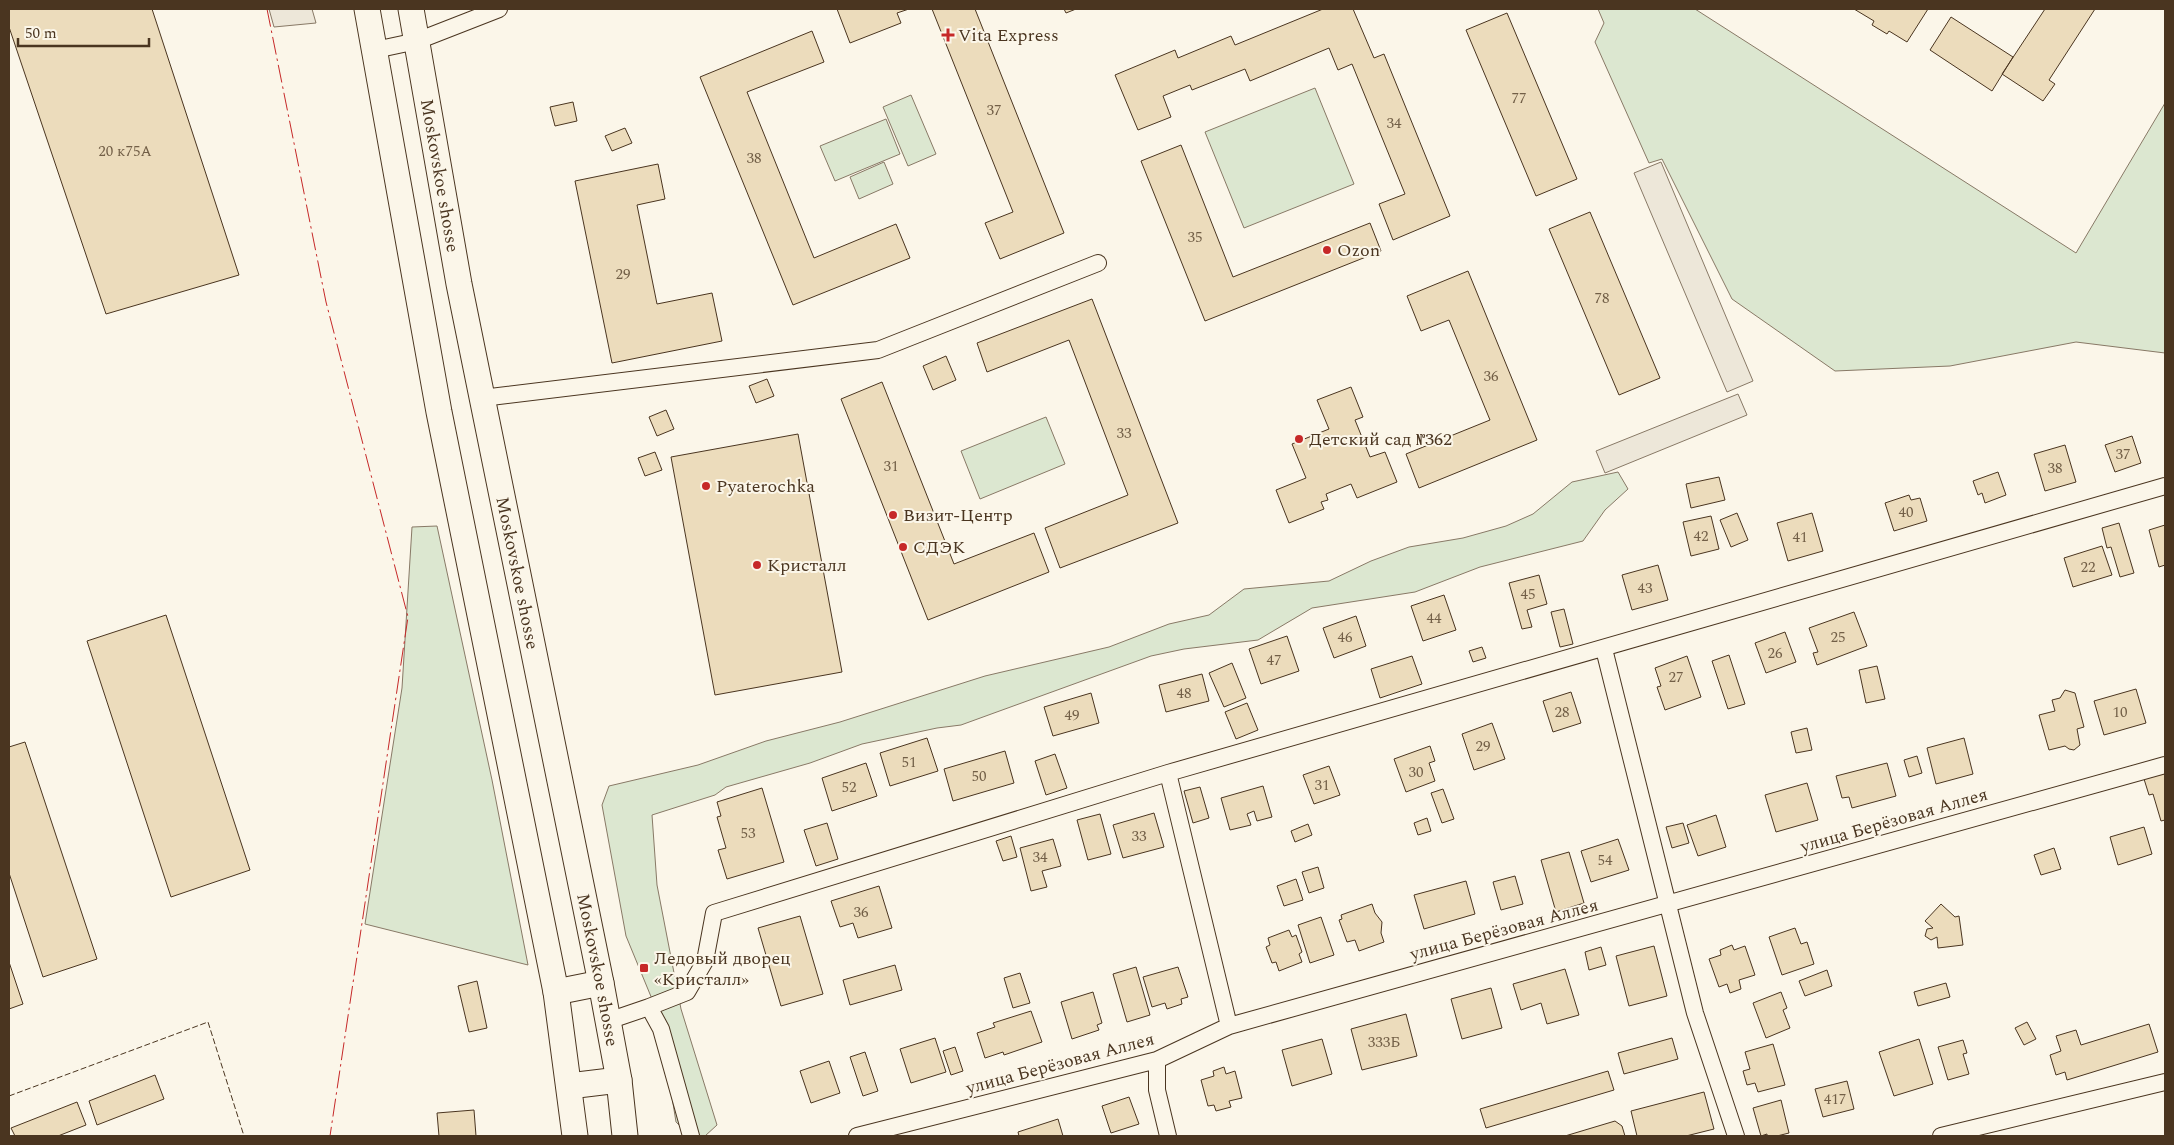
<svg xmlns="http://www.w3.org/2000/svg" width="2174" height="1145" font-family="Spectral,serif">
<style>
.green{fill:#dce7d0;stroke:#887966}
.parking{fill:#ede7d9;stroke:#887966}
.building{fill:#ecdcbc;stroke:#4a3520}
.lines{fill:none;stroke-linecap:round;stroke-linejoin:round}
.street-casing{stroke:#4a3520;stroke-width:18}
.primary-casing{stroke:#4a3520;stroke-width:27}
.street{stroke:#fbf6e9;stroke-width:16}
.primary{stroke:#fbf6e9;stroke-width:25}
.fence{stroke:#4a3520;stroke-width:1;stroke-dasharray:6 2.5;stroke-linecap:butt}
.power{stroke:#c62828;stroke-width:1;stroke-dasharray:18 4 2.5 4;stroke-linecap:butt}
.poi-dot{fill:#c62828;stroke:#fbf6e9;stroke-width:2}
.labels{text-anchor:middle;stroke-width:4;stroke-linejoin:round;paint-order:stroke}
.number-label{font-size:15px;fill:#725f47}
.poi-label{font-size:18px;fill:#4a3520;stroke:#fbf6e9;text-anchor:start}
.street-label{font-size:18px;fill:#4a3520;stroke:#fbf6e9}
</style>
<rect width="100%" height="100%" fill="#fbf6e9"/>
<!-- green -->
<path class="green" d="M1598,9H1695L2076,253L2165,103V353L2076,342L1950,366L1835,371L1732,299L1662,159L1649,163L1595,42L1604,23Z
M1315,88L1354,184L1244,228L1205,132Z
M911,95L936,154L908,166L883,107Z
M886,119L900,154L835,181L820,146Z
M884,162L893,184L859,199L850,177Z
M1046,417L1065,464L980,499L961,451Z
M1618,472L1628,489L1605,510L1583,541L1480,567L1415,592L1312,608L1258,640L1184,649L1151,656L961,725L937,728L862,744L810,763L726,787L715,795L652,815L657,885L681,1009L717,1125L705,1136H690L676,1122L659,1016L626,936L602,805L609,786L698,765L766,741L840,722L985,676L1109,647L1169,624L1209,615L1244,589L1329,581L1371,561L1409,547L1463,538L1506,526L1533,514L1572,482Z
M437,526L492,780L528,965L365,924L402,688L412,527Z"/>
<!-- parking -->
<path class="parking" d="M269,9H312L316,23L274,27Z
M1661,162L1753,381L1727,392L1634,173Z
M1738,394L1747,415L1605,473L1596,451Z"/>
<!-- building -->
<path class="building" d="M9,9H152L239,275L106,314L9,27Z
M837,9H909L897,13L901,23L850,43Z
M932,9H975L1064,233L1000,259L985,223L1013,212Z
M1064,9H1076L1066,13Z
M1323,9H1353L1374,58L1384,54L1450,216L1393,240L1379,204L1405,194L1352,64L1338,70L1329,48L1250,81L1245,69L1192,90L1190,85L1163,96L1171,117L1138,130L1115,75L1175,50L1178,58L1231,36L1235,45Z
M1854,9H1928L1907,42L1889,31L1887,34L1872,25L1874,21Z
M2045,9H2095L2049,80L2055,84L2043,101L2002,74Z
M1507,13L1577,179L1536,196L1466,30Z
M1951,17L2013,57L1992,91L1930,50Z
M812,31L824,62L747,92L814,258L896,224L910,258L793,305L700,77Z
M573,102L577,121L555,126L550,107Z
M625,128L632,143L612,151L605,136Z
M1181,145L1233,277L1370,223L1381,251L1205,321L1141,161Z
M658,164L665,199L637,205L657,304L712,293L722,341L612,363L575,181Z
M1590,212L1660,378L1619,395L1549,229Z
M1468,271L1537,440L1419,488L1406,454L1490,420L1449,320L1421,331L1407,296Z
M1092,299L1178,523L1060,568L1045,528L1128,495L1069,340L987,372L977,343Z
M946,356L956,380L933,390L923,366Z
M767,379L774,396L756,403L749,386Z
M882,382L954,564L1034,533L1049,572L928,620L841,399Z
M1351,387L1363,417L1355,420L1370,457L1385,452L1397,482L1357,498L1351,484L1326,494L1328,500L1321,502L1324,509L1289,523L1276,490L1306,478L1292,444L1329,429L1317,400Z
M666,410L674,429L657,436L649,417Z
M798,434L842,672L715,695L671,457Z
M2132,436L2141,463L2115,472L2105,445Z
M2065,445L2076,482L2045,491L2034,454Z
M655,452L662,470L645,476L638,458Z
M1998,472L2006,495L1985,503L1982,493L1978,495L1973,481Z
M1719,477L1725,500L1691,508L1686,484Z
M1909,495L1911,500L1920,498L1927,521L1894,531L1885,503Z
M1737,513L1748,540L1731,547L1720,520Z
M1812,513L1823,551L1788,561L1777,523Z
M1711,516L1719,549L1691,556L1683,522Z
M2119,523L2134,573L2120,577L2111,547L2107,548L2102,528Z
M2165,525V565L2159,567L2149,530Z
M2102,546L2112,575L2073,587L2064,558Z
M1658,565L1668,600L1632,610L1622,575Z
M1539,575L1547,604L1527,610L1532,627L1522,629L1509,583Z
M1444,595L1456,630L1423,641L1411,606Z
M1564,609L1573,644L1560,647L1551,612Z
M1854,612L1867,646L1817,665L1813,653L1818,652L1809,628Z
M166,615L250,870L171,897L87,641Z
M1356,616L1366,646L1334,658L1323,628Z
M1785,632L1796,662L1766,673L1755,643Z
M1287,636L1299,671L1261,684L1249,649Z
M1482,647L1486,658L1473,662L1469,651Z
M1729,655L1745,704L1728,709L1712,661Z
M1412,656L1422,684L1380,698L1371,669Z
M1687,656L1701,697L1665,710L1657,687L1661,686L1655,668Z
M1232,663L1246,698L1224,707L1209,673Z
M1877,666L1885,699L1866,703L1859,670Z
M1202,674L1209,701L1166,712L1159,685Z
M2136,689L2146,723L2104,735L2094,701Z
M2065,690L2075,693L2084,727L2077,729L2080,745L2074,750L2069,749L2065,746L2049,750L2039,715L2055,711L2052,700L2060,698Z
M1571,692L1581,723L1553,732L1543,701Z
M1091,693L1099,723L1053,736L1044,707Z
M1247,703L1258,730L1236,739L1225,712Z
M1492,723L1505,759L1474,770L1462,734Z
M1807,728L1812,750L1796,753L1791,732Z
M927,738L938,771L890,786L880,753Z
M1964,738L1973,774L1936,784L1927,748Z
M25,742L97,959L43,977L9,873V747Z
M1430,746L1435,761L1429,763L1435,781L1406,792L1394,759Z
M1005,751L1014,783L953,801L944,769Z
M1055,754L1067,788L1046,795L1035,761Z
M1917,756L1922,773L1909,777L1904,760Z
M866,763L877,796L832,811L822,778Z
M1887,763L1896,796L1852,808L1849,797L1842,798L1836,776Z
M1329,766L1340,795L1314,804L1303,775Z
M2165,773V820L2161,821L2153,794L2149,795L2144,779Z
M1807,783L1818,820L1776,832L1765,795Z
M1263,786L1272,817L1257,821L1254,811L1247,814L1251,825L1230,830L1221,798Z
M1200,787L1209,818L1193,823L1184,791Z
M762,788L784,862L727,879L718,850L726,848L717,817L721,816L717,802Z
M1443,789L1454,819L1442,823L1431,793Z
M1154,813L1164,847L1123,858L1113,825Z
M1100,814L1111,854L1088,860L1077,820Z
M1716,815L1726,847L1698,856L1687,825Z
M1427,818L1431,831L1418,835L1414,823Z
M827,823L838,859L816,866L804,830Z
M1683,823L1689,843L1672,848L1666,827Z
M1308,824L1312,835L1295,842L1291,831Z
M2144,827L2152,854L2118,865L2110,837Z
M1011,836L1017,857L1003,861L996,841Z
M1053,839L1061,866L1042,871L1047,887L1031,891L1020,848Z
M1618,839L1629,870L1591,882L1581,851Z
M2054,848L2061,869L2041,875L2034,855Z
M1569,852L1584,903L1556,912L1541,860Z
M1318,867L1324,888L1309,893L1302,872Z
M1515,876L1523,904L1501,910L1493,882Z
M1296,879L1303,900L1284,906L1277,886Z
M1466,881L1475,914L1424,929L1414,895Z
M879,886L892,928L858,938L853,923L840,927L831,901Z
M1372,904L1375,913L1382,922L1381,933L1384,942L1359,951L1355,940L1347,942L1339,920L1342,919L1341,915Z
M1941,904L1955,917L1959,916L1963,945L1938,948L1937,937L1931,940L1925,936L1927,929L1933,928L1925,921Z
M800,916L823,994L781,1006L758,928Z
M1321,917L1334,955L1310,963L1298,925Z
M1795,928L1801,944L1807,942L1814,964L1782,975L1769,937Z
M1289,930L1292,937L1296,935L1302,952L1299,954L1302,962L1279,971L1276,962L1272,963L1266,947L1270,945L1268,938Z
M1732,945L1734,950L1745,946L1755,975L1739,980L1741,989L1730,993L1727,984L1719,987L1709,959L1721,955L1720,950Z
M1654,946L1667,996L1629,1006L1616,956Z
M1601,947L1606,965L1589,970L1585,952Z
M9,962L23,1004L9,1009Z
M895,965L902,990L850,1005L843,980Z
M1136,967L1150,1015L1127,1022L1113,974Z
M1178,967L1188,997L1181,999L1182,1004L1167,1009L1165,1003L1152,1007L1143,977Z
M1565,969L1579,1015L1547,1024L1541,1003L1521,1010L1513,984Z
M1827,970L1832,986L1805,996L1799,981Z
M1020,973L1030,1003L1013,1008L1004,978Z
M477,981L487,1028L469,1032L458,986Z
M1946,983L1950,997L1918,1006L1914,992Z
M1491,988L1502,1028L1462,1039L1451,999Z
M1093,992L1102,1023L1097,1025L1099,1030L1072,1039L1061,1002Z
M1781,992L1787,1008L1783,1010L1790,1028L1766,1038L1753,1003Z
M1031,1011L1042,1042L1004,1055L1003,1052L985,1058L977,1033L995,1027L993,1023Z
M1406,1014L1417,1056L1362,1070L1351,1029Z
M2027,1022L2036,1039L2024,1045L2015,1028Z
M2149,1024L2158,1052L2067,1080L2065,1072L2056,1075L2050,1055L2061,1051L2056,1036L2076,1030L2081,1045Z
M935,1038L946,1072L911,1083L900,1049Z
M1672,1038L1678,1059L1624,1074L1618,1053Z
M1322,1039L1332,1074L1292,1086L1282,1050Z
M1919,1039L1933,1084L1894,1096L1879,1052Z
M1963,1040L1967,1053L1963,1054L1969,1074L1948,1080L1938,1047Z
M1773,1044L1785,1085L1758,1092L1755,1083L1747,1085L1743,1071L1750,1069L1745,1052Z
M955,1047L963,1071L951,1075L943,1051Z
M865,1052L878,1091L863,1096L850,1057Z
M829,1061L840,1093L811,1103L800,1071Z
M1224,1067L1226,1074L1235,1071L1242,1098L1229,1101L1231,1107L1216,1111L1214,1105L1208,1106L1201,1080L1214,1076L1213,1071Z
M1608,1071L1614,1090L1486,1128L1480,1109Z
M155,1075L164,1099L97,1125L89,1101Z
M1847,1081L1854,1109L1823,1117L1815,1089Z
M1704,1092L1714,1129L1686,1136H1637L1631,1111Z
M1129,1097L1139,1124L1111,1133L1102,1106Z
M1781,1100L1789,1133L1777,1136H1767V1134L1761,1136L1753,1108Z
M77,1102L86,1125L58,1136H15L11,1128Z
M474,1110L476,1136H439L437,1113Z
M1058,1119L1063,1136H1019L1018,1132Z
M1615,1121L1622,1126L1625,1136H1565Z"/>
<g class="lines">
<defs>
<path id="street" d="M375,50L417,41L499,9
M482,398L878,350L1098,263
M1604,649L1695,1013L1736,1136
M1168,773L1229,1026
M649,1007L687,992L705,961L714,913L1168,773L2165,486
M608,1021L649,1007L661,1029L691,1136
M1157,1060V1090L1168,1136
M857,1136L1157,1060L1229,1026L2165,765
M1941,1136L2165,1082"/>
<g id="primary">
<path d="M367,9L439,412L556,992L575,1136"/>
<path id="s1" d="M411,9L459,284L601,983L619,1080L625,1136"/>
<path d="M556,992L601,983"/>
<path d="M569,1086L619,1080"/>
</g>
</defs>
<!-- street casing -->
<use href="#street" class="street-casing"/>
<!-- primary casing -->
<use href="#primary" class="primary-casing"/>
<!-- street -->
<use href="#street" class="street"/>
<!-- primary -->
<use href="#primary" class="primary"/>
<!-- fence -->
<path class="fence" d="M9,1096L208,1022L244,1136"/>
<!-- power -->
<path class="power" d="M267,9L326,302L408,617L330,1136"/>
</g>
<!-- markers -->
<g class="poi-dot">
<path d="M945.5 27.5h5v5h5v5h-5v5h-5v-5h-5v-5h5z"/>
<circle cx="1327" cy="250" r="5"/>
<circle cx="1299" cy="439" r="5"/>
<circle cx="706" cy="486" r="5"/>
<circle cx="893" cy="515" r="5"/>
<circle cx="903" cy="547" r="5"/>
<circle cx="757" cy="565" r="5"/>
<rect x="639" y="963" width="10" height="10" rx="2.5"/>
</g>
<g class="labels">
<!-- number labels -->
<g class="number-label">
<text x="1519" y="103">77</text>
<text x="994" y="115">37</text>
<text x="1394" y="128">34</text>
<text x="125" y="156">20 к75А</text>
<text x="754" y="163">38</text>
<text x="1195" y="242">35</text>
<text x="623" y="279">29</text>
<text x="1602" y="303">78</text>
<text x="1491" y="381">36</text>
<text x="1124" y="438">33</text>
<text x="2123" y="459">37</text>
<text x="891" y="471">31</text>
<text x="2055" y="473">38</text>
<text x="1906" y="517">40</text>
<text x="1701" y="541">42</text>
<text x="1800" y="542">41</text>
<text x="2088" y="572">22</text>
<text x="1645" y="593">43</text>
<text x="1528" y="599">45</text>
<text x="1434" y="623">44</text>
<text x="1345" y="642">46</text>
<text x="1838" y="642">25</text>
<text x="1775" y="658">26</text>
<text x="1274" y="665">47</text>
<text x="1676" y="682">27</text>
<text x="1184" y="698">48</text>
<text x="1562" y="717">28</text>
<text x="2120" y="717">10</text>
<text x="1072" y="720">49</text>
<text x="1483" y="751">29</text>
<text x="909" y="767">51</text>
<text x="1416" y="777">30</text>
<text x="979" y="781">50</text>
<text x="1322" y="790">31</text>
<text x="849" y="792">52</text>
<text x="748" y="838">53</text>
<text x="1139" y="841">33</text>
<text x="1040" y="862">34</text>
<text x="1605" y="865">54</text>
<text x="861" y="917">36</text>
<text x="1384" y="1047">333Б</text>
<text x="1835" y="1104">417</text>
</g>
<!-- poi labels -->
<g class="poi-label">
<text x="958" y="41">Vita Express</text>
<text x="1337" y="256">Ozon</text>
<text x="1309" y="445">Детский сад №362</text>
<text x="716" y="492">Pyaterochka</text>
<text x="903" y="521">Визит-Центр</text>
<text x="913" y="553">СДЭК</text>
<text x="767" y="571">Кристалл</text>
<text x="654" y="964">Ледовый дворец<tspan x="654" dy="21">«Кристалл»</tspan></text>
</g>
<!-- street labels -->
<g class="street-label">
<text dy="6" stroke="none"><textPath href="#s1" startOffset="169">Moskovskoe shosse</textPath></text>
<text dy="6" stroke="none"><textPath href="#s1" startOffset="574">Moskovskoe shosse</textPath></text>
<text transform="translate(1894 820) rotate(-16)" y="6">улица Берёзовая Аллея</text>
<text transform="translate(1504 929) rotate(-15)" y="6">улица Берёзовая Аллея</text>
<text dy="6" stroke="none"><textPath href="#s1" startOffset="979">Moskovskoe shosse</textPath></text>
<text transform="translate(1060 1063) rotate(-15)" y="6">улица Берёзовая Аллея</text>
</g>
</g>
<!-- border -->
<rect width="2174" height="1145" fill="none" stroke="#4a3520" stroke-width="20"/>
<!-- scale -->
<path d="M18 38v8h131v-8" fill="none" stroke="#4a3520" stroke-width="2.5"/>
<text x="25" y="38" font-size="15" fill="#4a3520" stroke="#fbf6e9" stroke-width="4" paint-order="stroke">50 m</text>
</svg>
